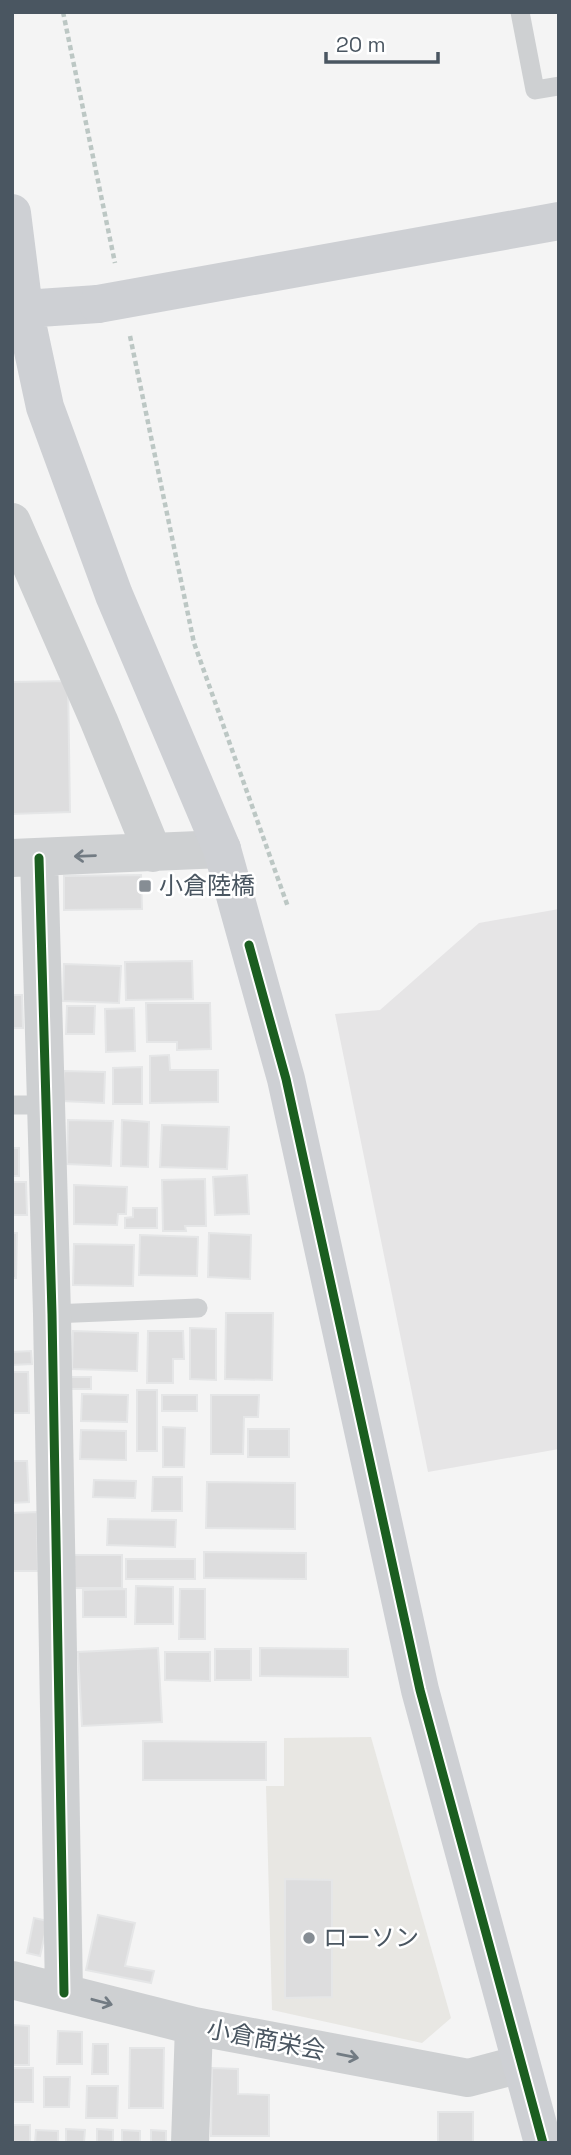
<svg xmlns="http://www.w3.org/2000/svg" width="571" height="2155" font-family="'Space Grotesk','Noto Sans JP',sans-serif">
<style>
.commercial{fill:#e8e7e3}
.education{fill:#e6e5e6}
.building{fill:#ddddde;stroke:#e5e6e7;stroke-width:2}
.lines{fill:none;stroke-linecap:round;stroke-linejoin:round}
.path{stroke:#bcc7c4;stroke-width:4.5;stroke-dasharray:5 3.5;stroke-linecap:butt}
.lane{stroke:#ced0d2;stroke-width:19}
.street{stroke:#ced0d2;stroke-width:38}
.secondary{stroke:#ced0d4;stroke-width:38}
.secondary-bridge{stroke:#ced0d4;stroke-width:38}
.cycleway-casing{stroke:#fff;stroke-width:13}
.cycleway{stroke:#1b5e20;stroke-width:9}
.oneway{stroke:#727b83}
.poi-dot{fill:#868d94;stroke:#fff;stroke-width:2.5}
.labels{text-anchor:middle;stroke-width:5;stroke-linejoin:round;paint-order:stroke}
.poi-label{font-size:24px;fill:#4a5661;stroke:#fff;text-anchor:start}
.street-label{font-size:24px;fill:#4a5661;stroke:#fff}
</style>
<rect width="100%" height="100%" fill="#f4f4f4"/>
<!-- commercial -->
<path class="commercial" d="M371,1737L451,2018L422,2043L272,2010L266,1786H284V1738Z"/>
<!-- education -->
<path class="education" d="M559,909V1449L428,1472L335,1014L380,1010L479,923Z"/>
<!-- building -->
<path class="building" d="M68,681L70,812L12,814V682Z
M141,875L142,909L64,910V876Z
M192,961L193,999L126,1000L125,962Z
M64,964L121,966L119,1003L63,1001Z
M12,995H22L23,1028H12Z
M146,1003H210L211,1049L177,1050V1042H147Z
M67,1006H95L94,1034H66Z
M134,1008L135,1051L106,1052L105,1009Z
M169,1055L170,1070H218V1102L150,1103V1056Z
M142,1067V1104H113V1068Z
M64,1071L105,1072L104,1103L62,1101Z
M68,1120L113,1121L111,1166L67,1164Z
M122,1120L149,1122L148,1167L121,1166Z
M162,1125L229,1127L227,1169L160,1167Z
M12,1148H19V1176H12Z
M247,1175L249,1214L215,1215L213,1177Z
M205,1179L206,1226H185L186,1231H163L162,1180Z
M12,1182H26L27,1215H12Z
M74,1185L127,1187L126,1214H118L117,1225L74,1224Z
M133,1208H157V1228H125V1218L133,1217Z
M12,1233H17L16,1278H12Z
M209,1233L251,1235L250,1279L208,1277Z
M140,1235L198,1237L197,1276L139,1275Z
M74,1244L134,1245L133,1286L73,1285Z
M226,1313H273L272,1380L225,1379Z
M190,1328L216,1329V1380L190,1379Z
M73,1331L138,1333L137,1371L72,1369Z
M148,1331H183L184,1359H173V1383H147Z
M31,1351L32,1364L12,1365V1352Z
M12,1372H28L29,1413H12Z
M69,1377H91V1389H68Z
M137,1390H157V1451H137Z
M82,1394L128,1395L127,1422L81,1421Z
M162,1395H197V1411H162Z
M211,1395H259L258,1417H244L243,1454H211Z
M163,1427L185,1428L184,1467H163Z
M248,1429H289V1457H248Z
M81,1430L126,1431V1460L80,1459Z
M12,1461H27L29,1502L12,1503Z
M153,1477H182V1511H152Z
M94,1480L136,1481L135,1498L93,1497Z
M207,1482L295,1483V1529L206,1528Z
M37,1512L38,1571H12V1513Z
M108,1519L176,1520L175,1547L107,1545Z
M204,1552L306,1553V1579L204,1578Z
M71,1555H122V1588H71Z
M126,1559H195V1579H126Z
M136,1586L173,1587V1624H135Z
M126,1589V1617H83V1590Z
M180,1589H205V1639H179Z
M158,1648L162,1722L82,1726L78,1652Z
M260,1648L348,1649V1677L260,1676Z
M215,1649H251V1680H215Z
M165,1652H210V1681L165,1680Z
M143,1741L266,1742V1780H143Z
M285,1879L332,1880V1997L285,1998Z
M98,1915L135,1923L125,1966L154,1971L151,1983L86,1970Z
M34,1918L48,1921L40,1956L27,1953Z
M12,2025L29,2026V2065H12Z
M58,2031L82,2032V2064H57Z
M93,2044H108V2074H92Z
M130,2048H164L163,2108H129Z
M12,2068H33V2102H12Z
M212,2068L238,2069V2094L269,2095V2136H211Z
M44,2077H70L69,2107H44Z
M87,2086H118L117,2118H86Z
M438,2112H473V2143H438Z
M12,2125H30V2143H12Z
M66,2129L85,2130L84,2143H66Z
M97,2129L113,2130V2143H97Z
M36,2130L58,2131V2143H35Z
M122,2130L140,2131V2143H122Z
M151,2130L166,2131V2143H151Z"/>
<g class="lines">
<!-- path -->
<path class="path" d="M63,12L115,263
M130,336L194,643L288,907"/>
<!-- lane -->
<path class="lane" d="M520,12L535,90L559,86
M12,1105H46
M52,1314L198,1308"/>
<!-- street -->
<path class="street" d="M12,522L99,721L153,853
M12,858L222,849
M39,858L52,1314L64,1993
M12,1980L194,2026L468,2078L521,2064
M190,2143L194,2026"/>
<!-- secondary -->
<path class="secondary" d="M12,213L24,309L45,407L114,595L222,849L286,1079L420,1690L543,2143
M24,309L98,304"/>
<!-- secondary-bridge -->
<path class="secondary-bridge" d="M98,304L559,221"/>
<defs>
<path id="cycleway" d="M39,858L52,1314L64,1993
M249,945L286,1079L420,1690L543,2143"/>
</defs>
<!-- cycleway casing -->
<use href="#cycleway" class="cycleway-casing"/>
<!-- cycleway -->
<use href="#cycleway" class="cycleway"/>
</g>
<!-- one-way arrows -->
<defs><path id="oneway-shaft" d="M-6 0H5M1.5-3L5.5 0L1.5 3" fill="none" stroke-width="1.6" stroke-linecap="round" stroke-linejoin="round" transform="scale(1.75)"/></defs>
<g class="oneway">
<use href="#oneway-shaft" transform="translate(85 856) rotate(178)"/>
<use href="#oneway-shaft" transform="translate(102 2002) rotate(15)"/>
<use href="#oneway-shaft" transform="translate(348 2056) rotate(11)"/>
</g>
<!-- markers -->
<g class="poi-dot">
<rect x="138" y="879" width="14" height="14" rx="3.5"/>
<circle cx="309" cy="1938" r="7"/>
</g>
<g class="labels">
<!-- poi labels -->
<g class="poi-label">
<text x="159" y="894">小倉陸橋</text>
<text x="323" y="1946">ローソン</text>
</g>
<!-- street labels -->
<g class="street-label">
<text transform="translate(266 2040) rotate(11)" y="8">小倉商栄会</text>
</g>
</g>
<!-- border -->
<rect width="571" height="2155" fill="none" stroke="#4a5661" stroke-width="28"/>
<!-- scale -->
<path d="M326 52v10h112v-10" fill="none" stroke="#4a5661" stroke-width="3.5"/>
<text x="336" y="52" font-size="21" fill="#4a5661" stroke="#ffffff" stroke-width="5" paint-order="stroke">20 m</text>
</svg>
